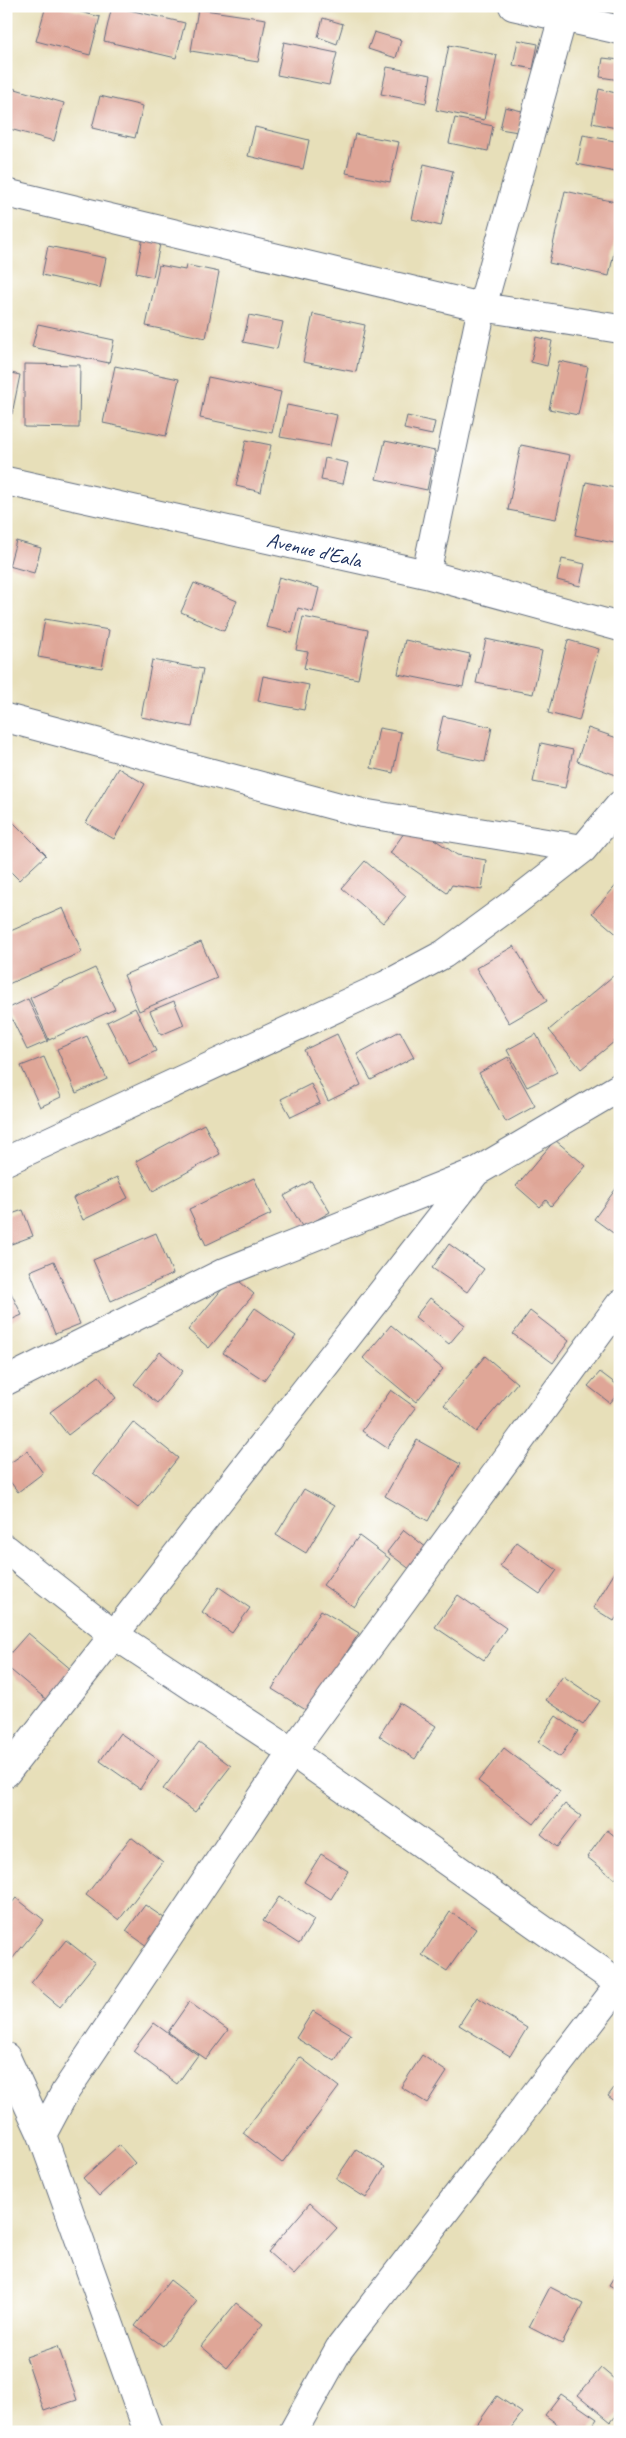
<svg xmlns="http://www.w3.org/2000/svg" width="626" height="2438" font-family="Caveat,sans-serif">
<style>
.building{fill:#dfa697}
.lines{fill:none;stroke-linecap:round;stroke-linejoin:round}
.minor-casing{stroke:#626d7e;stroke-width:30}
.minor{stroke:#fff;stroke-width:28}
.labels{text-anchor:middle;stroke-width:5;stroke-linejoin:round;paint-order:stroke}
.street-label{font-size:21px;fill:#1b2f5e;stroke:#fff}
</style>
<rect width="100%" height="100%" fill="#fff"/>
<filter id="ink" filterUnits="userSpaceOnUse"><feTurbulence type="fractalNoise" baseFrequency=".02" numOctaves="2"/><feDisplacementMap in="SourceGraphic" scale="10" xChannelSelector="R" yChannelSelector="G"/><feConvolveMatrix kernelMatrix="1 2 1 2 8 2 1 2 1" color-interpolation-filters="sRGB"/></filter>
<filter id="wash" filterUnits="userSpaceOnUse"><feTurbulence type="fractalNoise" baseFrequency=".0096" numOctaves="4" result="noise"/><feDisplacementMap in="SourceGraphic" scale="20" xChannelSelector="R" yChannelSelector="G"/><feGaussianBlur stdDeviation="1.12" result="paint"/><feColorMatrix in="noise" values="0 0 0 0 0 0 0 0 0 0 0 0 0 0 0 0 0 1.4 0 .05"/><feComposite in="paint" operator="in"/></filter>
<g filter="url(#wash)">
<rect width="100%" height="100%" fill="#e7dfb9"/>
<g id="blocks">
<!-- building -->
<path class="building" d="M46,6H58L100,17L90,55L36,41Z
M112,6L185,23L176,58L104,41Z
M198,9L266,19L258,62L191,51Z
M323,18L343,24L337,44L318,37Z
M374,32L401,40L396,58L368,49Z
M518,40L538,44L533,69L513,65Z
M284,42L337,53L329,85L277,75Z
M449,45L497,55L484,120L436,110Z
M603,58L620,60V80L600,77Z
M387,67L431,75L426,103L381,94Z
M12,88L64,103L54,141L6,128V108Z
M599,89L620,94L616,128L592,123Z
M100,96L143,106L135,138L92,128Z
M505,107L522,111L518,132L500,129Z
M455,118L493,126L488,151L449,143Z
M255,127L309,140L303,169L248,156Z
M355,134L399,142L390,182L346,173Z
M583,135L620,142L615,172L577,164Z
M424,164L453,171L441,226L412,219Z
M565,191L620,203V224L609,276L549,263Z
M144,232L162,235L153,277L136,273Z
M48,246L106,258L100,288L42,275Z
M159,265L185,270L186,265L219,272L206,338L146,326Z
M313,314L365,325L356,372L303,362Z
M249,315L283,322L277,349L243,342Z
M38,324L114,340L109,363L32,347Z
M536,337L552,341L547,366L531,362Z
M559,361L588,367L578,415L549,409Z
M24,364L80,365L79,428L24,427Z
M115,366L179,379L166,436L103,423Z
M6,372L20,375L12,414L6,412Z
M208,377L281,392L272,433L200,418Z
M287,405L337,415L330,446L280,437Z
M407,416L435,422L432,435L404,429Z
M246,440L271,445L261,492L236,486Z
M385,441L435,451L427,490L376,479Z
M521,445L570,455L556,519L508,510Z
M325,458L348,463L343,484L321,480Z
M586,482L620,489V512L614,543L575,535Z
M16,541L41,548L34,573L9,566Z
M562,559L585,564L580,586L557,580Z
M279,577L319,588L313,612L298,608L292,633L266,627Z
M194,583L237,601L224,631L181,612Z
M303,617L368,630L358,679L304,668L308,652L296,650Z
M45,619L109,630L102,668L38,657Z
M486,639L542,651L533,694L476,683Z
M405,640L470,654L463,687L398,674Z
M568,640L599,649L579,721L548,713Z
M152,660L203,669L192,727L141,717Z
M263,676L309,685L304,710L258,701Z
M619,699L620,700V717L616,716Z
M443,716L492,727L485,762L435,751Z
M379,728L401,732L393,773L371,768Z
M588,728L620,739L619,776L577,761Z
M541,743L573,750L565,788L533,782Z
M118,768L145,784L114,839L86,823Z
M6,815L46,855L19,880L6,867Z
M411,823L457,855L486,860L482,890L452,885L447,893L390,853Z
M365,861L406,896L383,923L342,888Z
M620,881V937L592,913Z
M63,908L82,952L6,985V933Z
M201,942L217,978L139,1011L124,975Z
M514,946L547,1001L509,1023L476,968Z
M95,968L115,1009L49,1040L30,998Z
M613,976L620,984V1037L581,1069L549,1030Z
M28,999L48,1041L27,1050L7,1009Z
M174,1001L184,1025L161,1035L150,1011Z
M135,1008L156,1051L129,1064L107,1022Z
M400,1031L414,1057L371,1080L357,1054Z
M337,1034L361,1085L328,1101L304,1050Z
M536,1034L557,1072L527,1087L507,1050Z
M87,1036L107,1079L76,1093L57,1049Z
M44,1057L61,1097L40,1107L21,1066Z
M508,1057L535,1106L506,1122L479,1073Z
M311,1084L320,1103L291,1117L281,1099Z
M204,1124L220,1154L153,1191L136,1161Z
M555,1140L586,1166L551,1206L546,1200L540,1207L516,1186Z
M117,1177L128,1198L83,1220L73,1198Z
M254,1178L271,1214L206,1245L189,1209Z
M311,1181L330,1212L303,1228L284,1196Z
M620,1183V1238L594,1219Z
M23,1210L33,1236L6,1246V1216Z
M156,1233L173,1274L111,1301L93,1260Z
M449,1244L484,1269L467,1292L432,1268Z
M54,1261L80,1324L55,1334L30,1271Z
M233,1276L254,1294L209,1348L188,1330Z
M8,1287L22,1315L6,1322V1288Z
M430,1298L465,1325L449,1344L415,1317Z
M255,1308L296,1336L264,1380L223,1353Z
M530,1311L569,1341L553,1363L513,1334Z
M391,1325L443,1369L416,1402L363,1358Z
M160,1352L183,1371L157,1403L134,1384Z
M485,1356L517,1383L476,1432L444,1405Z
M600,1372L620,1387V1391L610,1403L588,1386Z
M99,1376L116,1398L68,1435L50,1412Z
M391,1390L416,1408L387,1448L362,1431Z
M133,1422L178,1458L138,1508L93,1473Z
M417,1440L460,1464L428,1521L385,1496Z
M27,1451L43,1473L18,1492L6,1476V1466Z
M304,1489L334,1506L306,1553L276,1535Z
M404,1530L427,1548L411,1570L387,1552Z
M359,1536L390,1559L354,1607L323,1585Z
M517,1542L557,1570L540,1594L500,1566Z
M617,1569L620,1571V1612L614,1621L593,1608Z
M219,1587L250,1608L232,1633L202,1612Z
M458,1595L506,1628L484,1660L435,1627Z
M321,1610L359,1633L309,1712L272,1689Z
M28,1633L73,1671L48,1701L6,1666V1658Z
M563,1676L600,1701L583,1725L546,1700Z
M400,1703L436,1726L415,1759L379,1736Z
M556,1716L578,1731L560,1757L538,1742Z
M120,1733L159,1760L140,1789L100,1761Z
M199,1742L231,1766L195,1812L163,1789Z
M504,1748L560,1791L534,1824L478,1781Z
M565,1804L581,1816L557,1847L541,1834Z
M607,1830L620,1840V1873L615,1879L587,1857Z
M131,1837L163,1862L119,1920L86,1895Z
M321,1854L348,1871L331,1899L304,1882Z
M279,1897L314,1920L299,1944L263,1921Z
M16,1898L44,1920L8,1964L6,1962V1910Z
M145,1905L170,1922L151,1949L126,1931Z
M450,1912L476,1929L447,1971L422,1955Z
M66,1940L95,1963L60,2007L31,1983Z
M477,1997L527,2028L510,2056L459,2025Z
M189,2002L228,2030L206,2059L168,2032Z
M313,2011L351,2034L335,2061L296,2038Z
M154,2023L198,2055L177,2084L133,2051Z
M422,2055L447,2072L427,2103L401,2087Z
M300,2057L339,2087L282,2163L243,2133Z
M620,2080V2105L608,2096Z
M119,2145L135,2163L99,2196L83,2178Z
M356,2149L385,2167L366,2198L336,2179Z
M310,2203L337,2228L294,2275L268,2252Z
M620,2267V2291L609,2285Z
M170,2280L197,2301L163,2346L135,2326Z
M550,2287L583,2304L562,2344L529,2327Z
M236,2303L263,2324L227,2368L201,2346Z
M58,2346L77,2400L44,2411L26,2357Z
M601,2368L620,2384V2411L611,2422L578,2395Z
M561,2394L597,2419L588,2432H568L545,2415Z
M497,2396L522,2413L508,2432H472Z"/>
</g>
</g>
<g filter="url(#ink)">
<use href="#blocks" fill-opacity="0" stroke="#626d7e" stroke-width="1"/>
<g class="lines">
<defs>
<path id="minor" d="M513,6L620,30
M6,193L482,307L620,329
M6,481L426,574L620,627
M426,574L482,307L566,6
M6,718L362,813L583,849
M6,1161L386,985L444,954L515,902L583,849L620,805
M6,1381L225,1272L476,1172L620,1087
M6,1549L113,1634L292,1752L620,1984
M6,1773L476,1172
M6,2057L42,2135L148,2432
M42,2135L65,2092L292,1752L620,1304
M293,2432L339,2349L620,1984"/>
</defs>
<!-- minor casing -->
<use href="#minor" class="minor-casing"/>
<!-- minor -->
<use href="#minor" class="minor"/>
</g>
</g>
<g class="labels">
<!-- street labels -->
<g class="street-label">
<text transform="translate(314 550) rotate(13)" y="7">Avenue d'Eala</text>
</g>
</g>
<!-- margin -->
<rect width="626" height="2438" fill="none" stroke="#fff" stroke-width="25"/>
</svg>
